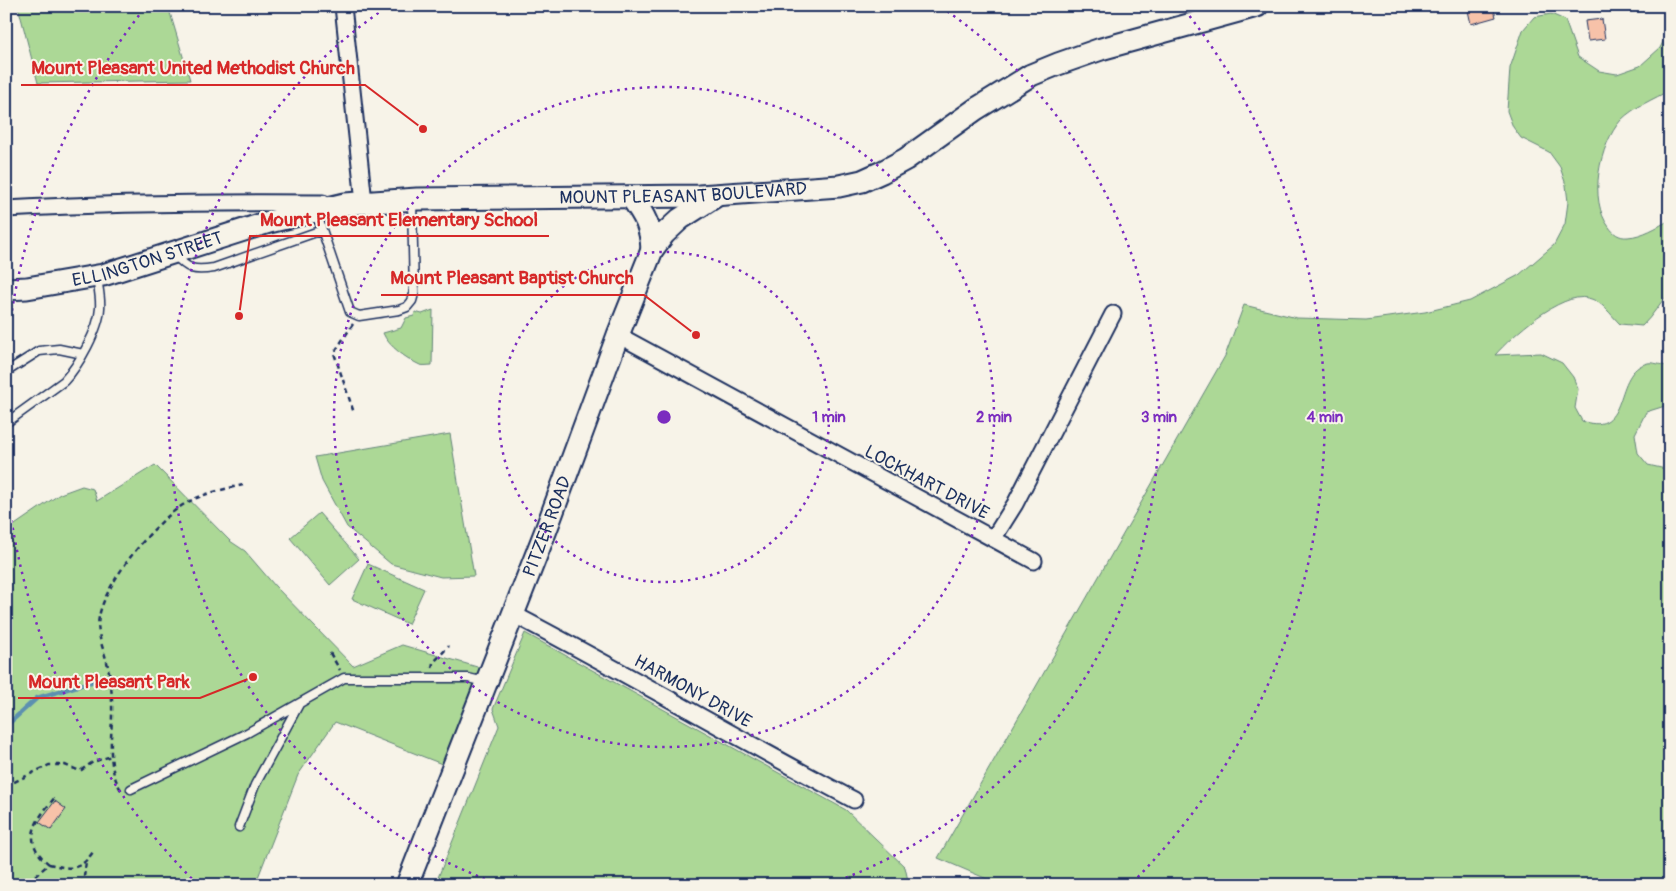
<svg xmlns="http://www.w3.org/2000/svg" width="1676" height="891" font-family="Pangolin,sans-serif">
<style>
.green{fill:#acd896;stroke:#64847a}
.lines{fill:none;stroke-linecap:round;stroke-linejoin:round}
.stream{stroke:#5b90b0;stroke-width:4.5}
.building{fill:#f7c2a9;stroke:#1b2f5e}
.lane-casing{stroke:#1b2f5e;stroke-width:11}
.street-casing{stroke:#1b2f5e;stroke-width:19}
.secondary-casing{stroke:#1b2f5e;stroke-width:25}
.path{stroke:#1b2f5e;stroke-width:2.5;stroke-dasharray:5 4;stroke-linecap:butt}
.lane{stroke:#f7f3e8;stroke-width:8}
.street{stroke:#f7f3e8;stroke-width:15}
.secondary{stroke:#f7f3e8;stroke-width:21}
.ring{fill:none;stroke:#7b2cbf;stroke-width:2.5;stroke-dasharray:2.5 5}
.labels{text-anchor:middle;stroke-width:4;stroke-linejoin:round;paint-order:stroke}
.street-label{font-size:18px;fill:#1b2f5e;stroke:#f7f3e8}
.centre{fill:#7b2cbf;stroke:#f7f3e8;stroke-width:2.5}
.ring-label{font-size:15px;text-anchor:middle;font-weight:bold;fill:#7b2cbf;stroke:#f7f3e8;stroke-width:4;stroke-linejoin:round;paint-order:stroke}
.leader{fill:none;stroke:#d62828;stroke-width:2}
.callout-dot{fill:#d62828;stroke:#f7f3e8;stroke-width:2}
.callout-label{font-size:19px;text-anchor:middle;font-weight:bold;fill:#d62828;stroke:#f7f3e8;stroke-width:4;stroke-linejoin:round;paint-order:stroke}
</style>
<rect width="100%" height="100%" fill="#f7f3e8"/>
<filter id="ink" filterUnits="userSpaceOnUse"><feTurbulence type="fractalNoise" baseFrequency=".02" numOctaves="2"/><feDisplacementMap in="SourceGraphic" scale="10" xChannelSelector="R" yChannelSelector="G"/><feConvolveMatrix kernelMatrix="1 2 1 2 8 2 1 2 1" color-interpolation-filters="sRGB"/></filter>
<g filter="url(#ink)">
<!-- green -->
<path class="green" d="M18,6H168L190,80L38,83Z
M1551,14L1565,20L1578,57L1599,71L1617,74L1640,66L1660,48L1670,28V90C1654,99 1634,107 1621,120C1599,145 1588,200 1609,227C1613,233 1619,238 1628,237C1643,236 1657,227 1670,220V292C1659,303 1653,316 1642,326L1620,324C1610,314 1602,301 1588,298C1560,292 1512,336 1495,355L1541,353L1562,363L1573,377L1578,389L1575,408L1582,421C1632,438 1611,371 1648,363C1653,362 1661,365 1667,366L1670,371V402L1665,406L1646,412L1635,434L1638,453L1648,465L1670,470V885H1001L938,858L1225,356L1244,305L1297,318L1366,320L1425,312L1470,301L1519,275L1554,245L1565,224L1568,202L1566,185L1560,167L1549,152L1521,138L1513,127L1507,111L1510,68L1523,30L1534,17Z
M433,310L432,365C428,365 424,366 420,365C407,359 388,346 383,333L401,328L406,318L414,316L415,312L422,314Z
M450,434L474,576L441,577L391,564L347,527L322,481L315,457Z
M155,465L230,541L245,551L275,586L353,666L402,645L484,669L447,766L335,722L298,775L255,885H6V531L60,494L82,486L93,489L97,501Z
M319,513L359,559L330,585L290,538Z
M368,564L424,589L408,624L352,599Z
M525,633L846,810L905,867L909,885H435L499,726L493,709Z"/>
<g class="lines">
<!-- stream -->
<path class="stream" d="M6,726L37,698L104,678"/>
</g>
<!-- building -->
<path class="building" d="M1467,6H1493L1496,17L1471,24Z
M1602,19L1605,39L1588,41L1585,21Z
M55,801L66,809L51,830L39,822Z"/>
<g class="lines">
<defs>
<path id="lane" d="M316,212L350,312L359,316L399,310L407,307L412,301L414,294L412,201
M175,255C188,270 194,271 214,268L322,230
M6,372L39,351L59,349L83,354
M6,423L64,381C79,365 99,329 100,308C101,298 98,287 97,277
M131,789L247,733L344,678H468L485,682
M239,827L255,785L299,704"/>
<path id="street" d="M343,6L364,202
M6,209C112,203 217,202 323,203
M618,335L1034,561
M993,539L1015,504L1113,314
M513,614C628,674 740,740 854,800"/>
<g id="secondary">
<path d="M631,197C645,216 651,227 652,250"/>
<path id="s1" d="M6,289L27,288L103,275L269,222L345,204L417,199L699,196L839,186L862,181L882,172L906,159L976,109L1031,75L1058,64L1101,49L1257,6"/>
<path id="s2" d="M407,885L546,530L618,335L652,250L664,234L680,219L716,196"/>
</g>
</defs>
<!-- lane casing -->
<use href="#lane" class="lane-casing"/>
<!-- street casing -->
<use href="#street" class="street-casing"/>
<!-- secondary casing -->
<use href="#secondary" class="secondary-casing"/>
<!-- path -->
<path class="path" d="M353,324L334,353L354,413
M330,653L340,670
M432,668L433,663L449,646
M6,786L49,765H65L80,771L93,762L111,756
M121,790C105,765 113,732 112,704C112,690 110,675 107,662C103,648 96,632 99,617C105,582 157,518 188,502C205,493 224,489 243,485
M49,864C19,840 37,819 56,796
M35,876L49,864C70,869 79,872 93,852
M80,885L84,877L86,862"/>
<!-- lane -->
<use href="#lane" class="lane"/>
<!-- street -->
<use href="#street" class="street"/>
<!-- secondary -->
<use href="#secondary" class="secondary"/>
</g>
</g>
<!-- distance rings -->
<g class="ring">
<circle cx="664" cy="417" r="165"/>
<circle cx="664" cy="417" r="330"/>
<path d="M499 884A495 495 0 0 1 387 7M941 7A495 495 0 0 1 829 884"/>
<path d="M197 884A661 661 0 0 1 7 486M7 348A661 661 0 0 1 143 10M1185 10A661 661 0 0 1 1131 884"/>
</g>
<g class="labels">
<!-- street labels -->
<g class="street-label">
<text dy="6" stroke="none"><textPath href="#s1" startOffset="689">MOUNT PLEASANT BOULEVARD</textPath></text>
<text dy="6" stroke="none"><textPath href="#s1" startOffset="145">ELLINGTON STREET</textPath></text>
<text transform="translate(927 482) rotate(28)" y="6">LOCKHART DRIVE</text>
<text dy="6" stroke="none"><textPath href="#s2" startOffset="385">PITZER ROAD</textPath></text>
<text transform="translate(693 691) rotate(29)" y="6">HARMONY DRIVE</text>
</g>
</g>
<circle cx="664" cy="417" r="8" class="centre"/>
<g class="ring-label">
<text x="829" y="422">1 min</text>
<text x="994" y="422">2 min</text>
<text x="1159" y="422">3 min</text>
<text x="1325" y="422">4 min</text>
</g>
<!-- callouts -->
<path class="leader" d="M423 129L365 85H21M239 316L250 236H549M696 335L644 295H381M253 677L200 698H18"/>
<g class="callout-dot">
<circle cx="423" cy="129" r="5"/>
<circle cx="239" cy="316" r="5"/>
<circle cx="696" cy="335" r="5"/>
<circle cx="253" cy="677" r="5"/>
</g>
<g class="callout-label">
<text x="193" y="74">Mount Pleasant United Methodist Church</text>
<text x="399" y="226">Mount Pleasant Elementary School</text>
<text x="512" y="284">Mount Pleasant Baptist Church</text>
<text x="109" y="688">Mount Pleasant Park</text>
</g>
<!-- margin -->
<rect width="1676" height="891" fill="none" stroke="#f7f3e8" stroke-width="25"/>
<rect x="12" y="12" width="1651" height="866" fill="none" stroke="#1b2f5e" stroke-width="2" filter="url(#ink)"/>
</svg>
